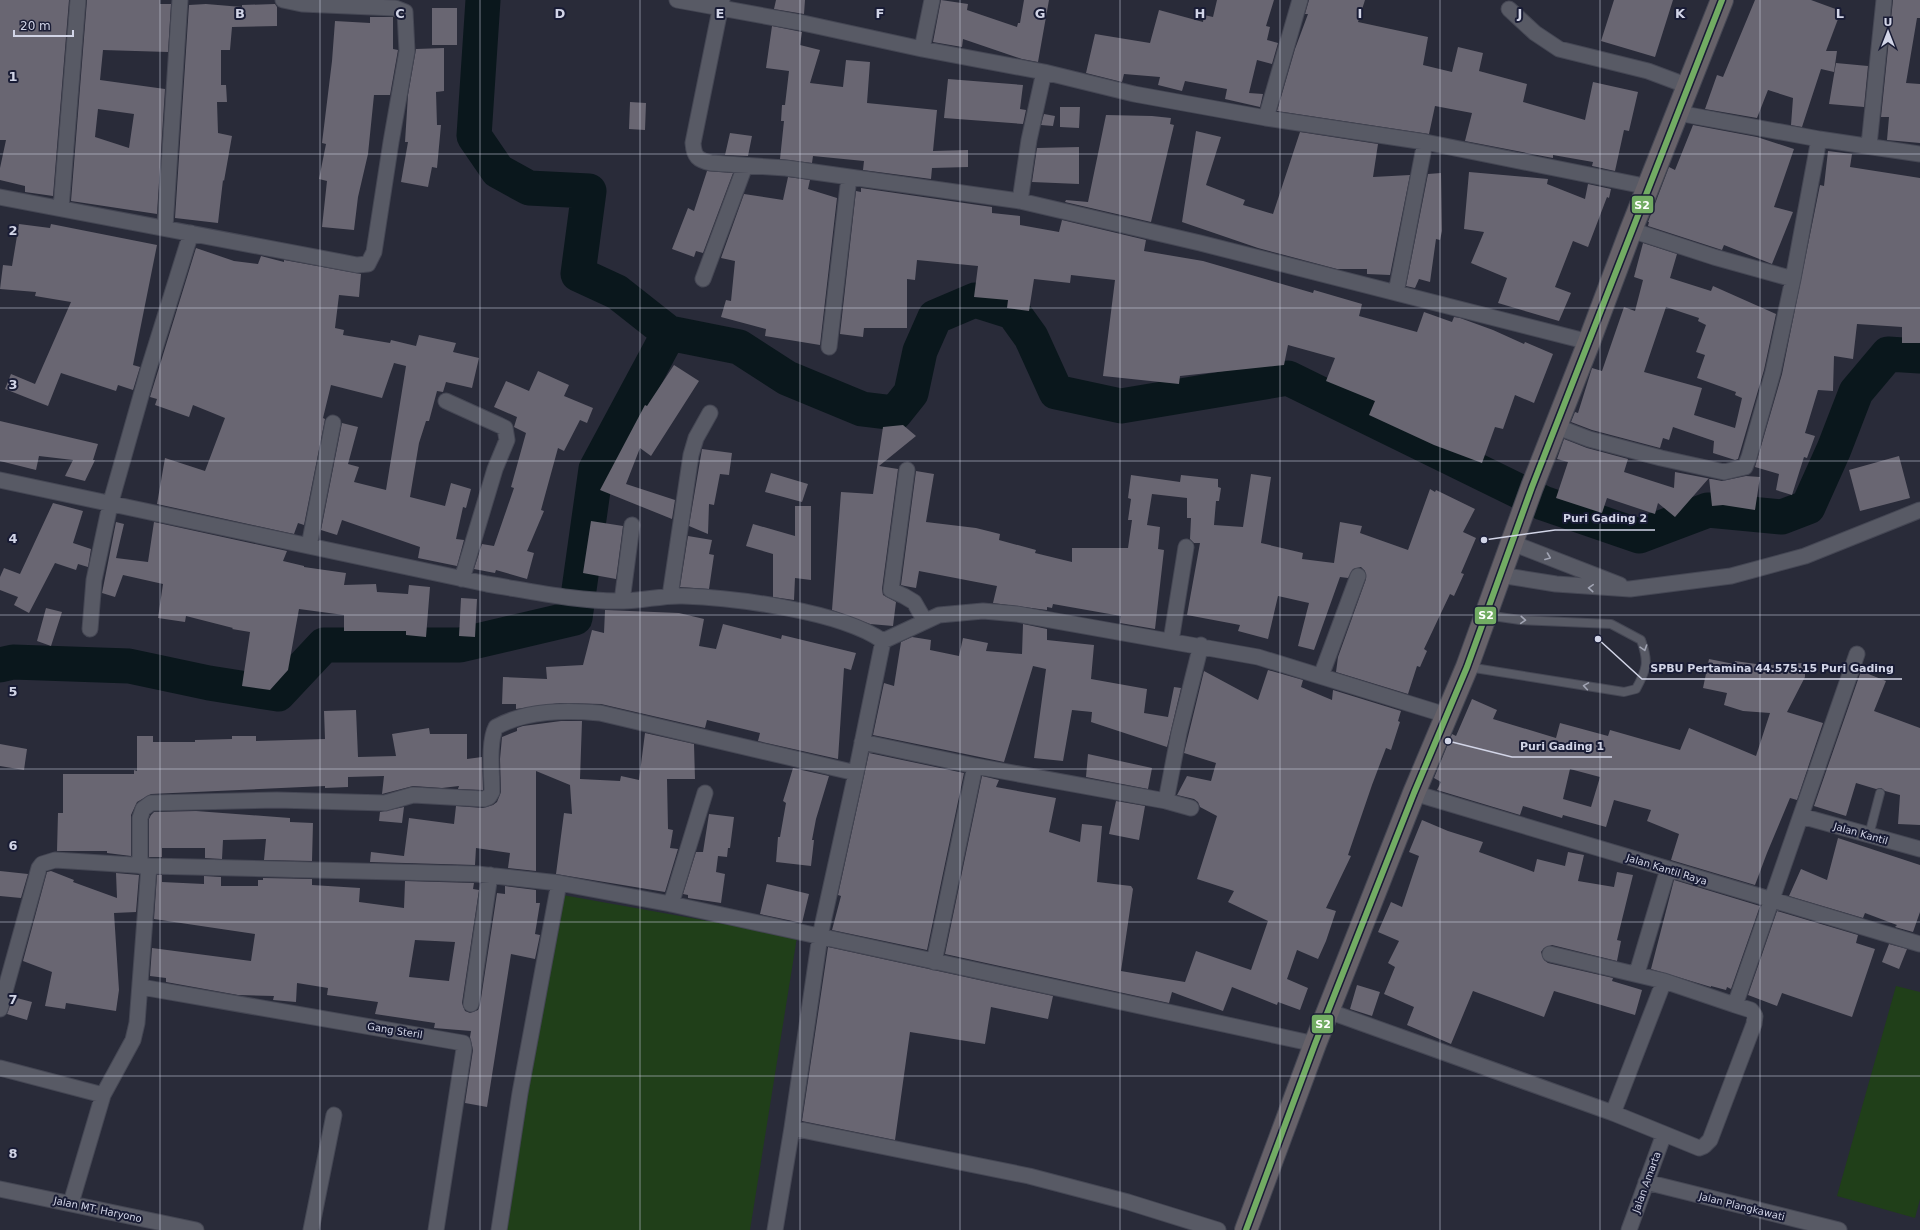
<svg xmlns="http://www.w3.org/2000/svg" width="1920" height="1230" font-family="'DejaVu Sans',sans-serif">
<style>
.green{fill:#203f19}
.lines{fill:none;stroke-linecap:round;stroke-linejoin:round}
.river{stroke:#0a171c;stroke-width:35}
.building{fill:#696672;fill-rule:evenodd}
.lane-casing{stroke:#454754;stroke-width:10}
.street-casing{stroke:#454754;stroke-width:17}
.primary-casing{stroke:#454754;stroke-width:24}
.lane{stroke:#585a65;stroke-width:8}
.street{stroke:#585a65;stroke-width:15}
.primary{stroke:#676269;stroke-width:22}
.bus-1-casing{stroke:#191c35;stroke-width:9}
.bus-1{stroke:#72ac63;stroke-width:6}
.oneway{stroke:#a1a4b3}
.grid{fill:none;stroke:#d2d5e7;stroke-width:1;stroke-opacity:0.55}
.labels{text-anchor:middle;stroke-width:4;stroke-linejoin:round;paint-order:stroke}
.street-label{font-size:10px;fill:#d2d5e7;stroke:#191c35}
.grid-label{font-size:13px;text-anchor:middle;font-weight:bold;fill:#d2d5e7;stroke:#191c35;stroke-width:4;stroke-linejoin:round;paint-order:stroke}
.leader{fill:none;stroke:#d2d5e7;stroke-width:1.5}
.callout-dot{fill:#d2d5e7;stroke:#191c35;stroke-width:1.5}
.callout-label{font-size:11px;text-anchor:middle;font-weight:bold;fill:#d2d5e7;stroke:#191c35;stroke-width:4;stroke-linejoin:round;paint-order:stroke}
.line-badge{stroke:#191c35;stroke-width:1.5}
.badge-label{font-size:11px;text-anchor:middle;font-weight:bold;fill:#fff}
</style>
<rect width="100%" height="100%" fill="#292b39"/>
<!-- green -->
<path class="green" d="M557,894L797,937L750,1230H504Z
M1896,986L1920,992V1199L1915,1218L1837,1196Z"/>
<g class="lines">
<!-- river -->
<path class="river" d="M483,0L474,136L498,171L529,188L589,191L578,274L617,292L669,333L739,347L787,378L862,409L895,413L911,393L920,351L935,317L975,300L1013,312L1031,337L1056,392L1121,406L1288,378L1543,503L1639,536L1708,510L1782,517L1808,507L1834,449L1856,392L1888,354L1920,356
M0,665L13,662L129,666L209,683L278,694L324,645H460L575,618L596,469L669,333"/>
</g>
<!-- building -->
<path class="building" d="M0,0H69L53,196L25,192V186L0,180V168L6,140H0Z
M87,0H160V4H171L168,52L103,50L100,80L165,89L157,214L71,201ZM98,109L134,114L129,148L95,137Z
M776,0H805L804,14L774,9Z
M941,0L968,4L967,10L1017,27L1018,23H1020L1024,0H1049L1038,62L1022,59L963,39L962,47L933,42Z
M1217,0H1274L1266,26L1270,27L1267,40L1278,43L1272,64L1257,60L1249,93L1263,94L1260,107L1225,99L1227,89L1185,81L1182,91L1158,85L1160,77L1124,74L1122,82L1086,73L1095,34L1150,43L1159,10L1203,22L1204,15L1213,17Z
M1309,0H1365L1358,22L1428,37L1423,65L1452,72L1458,47L1483,53L1479,71L1527,84L1523,102L1585,120L1593,82L1638,92L1629,131L1624,130L1615,171L1592,166L1593,162L1553,155V158L1465,141L1472,113L1435,106L1429,134L1277,111L1295,49L1308,14H1305Z
M1614,0H1673L1655,57L1601,41Z
M1755,0H1811L1841,11L1826,51H1837L1834,72L1821,69L1802,127L1791,125L1793,98L1768,90L1757,118L1705,109L1717,75L1723,77Z
M1893,0H1920V18H1917L1906,83L1920,84V143L1887,140L1889,117H1881Z
M206,4L242,7V5L275,4L277,7V26L232,27L230,50H221V85H226L227,102H217L218,133L232,136L224,181L223,180L218,223L175,218L189,5Z
M432,8H457V45H432Z
M370,17H393V49L398,50L390,95H374L368,154L358,197L354,230L322,227L327,181L319,179L326,144L322,143L332,61L335,21L370,23Z
M772,26L802,32L800,45L820,50L810,83L843,87L846,60L870,62L867,103L937,110L933,151L968,150V167L932,168L931,179L863,170L864,161L813,156L812,163L780,159L784,121H781L782,105H785L789,71L766,68Z
M444,48V91L436,92L437,125H441L437,168L432,167L428,187L401,182L408,142H405L408,95L416,49Z
M1836,63L1868,66L1864,107L1829,104Z
M948,79L1023,85L1020,109L1026,110L1023,124L944,118Z
M630,102L646,103L645,130L629,129Z
M1060,107H1080L1079,128L1060,127Z
M1044,114L1055,116L1053,126L1041,125Z
M1106,115L1152,116L1171,118L1170,124L1174,125L1151,222L1065,202L1066,200L1088,202Z
M1693,125L1757,137L1794,149L1774,207L1793,212L1772,264L1724,245L1722,250L1648,226L1649,222H1648L1669,167L1675,170Z
M1196,131L1221,137L1206,185L1245,200L1243,205L1273,214L1300,132L1378,144L1373,177L1410,175L1390,275L1367,274V269H1337L1258,248L1182,222Z
M730,133L752,136L748,156L725,155Z
M1079,147V184L1032,182L1037,148Z
M1828,151L1852,154L1850,167L1920,178V343H1902V327L1857,324L1853,359L1834,356L1833,391L1818,390L1805,433L1815,436L1807,458L1804,457L1792,495L1776,490L1779,474L1755,467L1782,374L1820,185L1824,186Z
M707,171L733,173L703,253L696,251L694,257L672,249L688,208L694,211Z
M1469,172L1548,179L1547,184L1585,199L1588,184L1611,189L1609,198L1607,197L1588,247L1573,241L1555,287L1571,293L1559,321L1498,303L1507,278L1471,263L1484,232L1464,229Z
M1441,173L1442,231L1440,240L1436,239L1430,282L1419,279L1415,288L1406,286L1428,174Z
M788,177L810,180L808,189L837,198L820,345L765,336L766,329L721,317L726,300L731,301L735,261L721,258L744,194L783,200Z
M861,188L992,207V213L1020,216V225L1059,232L1062,220L1146,240L1144,251L1203,261L1313,293L1314,290L1362,304L1359,316L1417,332L1424,312L1452,322L1454,317L1460,318L1493,330L1524,344L1525,342L1553,354L1534,403L1515,395L1503,429L1495,427L1482,463L1434,445L1369,415L1375,401L1326,381L1335,358L1288,345L1284,365L1180,376L1179,384L1103,376L1115,280L1071,275L1070,283L1034,279L1029,311L1007,308L1008,300L974,297L978,266L917,260L915,280L907,279V328H864L863,337L840,334L856,191L861,192Z
M19,224L50,228L51,224L157,245L133,365L140,367L133,390L118,385L116,391L61,373L48,406L5,389L11,374L35,384L71,302L35,296L36,292L0,289L3,265L12,266Z
M1643,243L1677,254L1670,278L1711,291L1713,286L1776,314L1764,370L1738,459L1735,460L1713,453L1714,441L1673,427L1669,440L1663,438L1660,448L1592,430L1571,422L1575,412L1578,413L1592,368L1602,371L1624,307L1635,311L1643,280L1634,277ZM1666,307L1699,318L1698,321L1706,325L1696,352L1705,355L1697,378L1736,392L1735,395L1742,398L1735,428L1694,415L1702,388L1644,372Z
M196,248L234,261L258,264L261,256L284,262V260L361,274L359,297L339,295L335,328L344,330L343,335L390,343L391,340L416,346L419,335L456,343L453,352L479,358L472,388L446,382L443,392L437,391L429,421H426L419,443L410,497L445,506L451,483L471,489L466,508L463,507L456,539L464,540L457,566L418,558L420,547L342,520L337,535L321,530L342,423L358,427L348,464L359,467L354,482L386,490L406,366L394,363L382,398L331,385L323,418L325,419L304,525L298,523L294,534L157,504L165,458L205,471L225,418L193,405L189,417L155,405L157,399L150,397Z
M674,365L699,381L651,456L640,448L626,484L675,500L672,519L600,490L645,405L647,406Z
M538,371L569,385L564,396L593,408L587,423L580,420L564,451L558,448L541,510L544,511L527,551L534,553L527,579L496,570L495,573L474,569L482,544L494,546L514,488L511,487L526,433L514,427L517,417L494,407L506,381L529,391Z
M0,421L98,444L93,460H95L85,481L65,476L73,460L39,456L36,470L0,461Z
M903,425L916,436L879,466L898,469L882,589L883,595L896,602L893,626L870,624L832,610L841,492L873,494L883,427Z
M1564,439L1587,448L1628,459L1624,472L1674,488L1675,472L1722,481L1746,476L1760,477L1755,510L1723,505L1712,506L1709,478L1675,517L1658,503L1655,514L1607,498L1602,513L1556,498L1568,462L1557,459Z
M702,449L732,453L729,475L720,474L714,505L709,504L708,534L689,526Z
M1899,456L1910,498L1860,511L1849,470Z
M916,471L934,474L926,522L976,528L1000,534L999,540L1036,550L1035,553L1072,562V548H1128L1132,520H1128L1131,499L1128,498L1131,475L1180,482L1181,475L1218,479V487L1221,488L1219,501H1216L1214,525L1243,527L1251,474L1271,477L1261,543L1303,553L1302,559L1334,563L1340,522L1362,526L1360,533L1408,550L1430,489L1435,492L1436,490L1475,509L1463,532L1476,538L1461,573L1464,574L1454,596L1450,594L1424,649L1427,651L1420,667L1417,666L1408,694L1336,672L1338,657L1366,579L1365,571L1361,567L1353,569L1348,578L1340,577L1314,650L1298,646L1309,603L1278,596L1268,639L1238,631L1240,625L1187,615L1200,543H1194L1190,539L1191,518H1187V498L1152,494L1147,525L1160,527L1158,549L1164,550L1155,629L1120,623L1121,616L1053,604L1052,608L1047,607V610L993,603L997,586L919,571L916,588L905,586L901,585Z
M771,473L808,484L802,502L765,492Z
M53,503L83,511L73,543L91,549L88,567L78,564L76,570L55,563L29,613L14,605L18,597L0,590V577L4,568L20,574Z
M795,506H811V580L795,578L794,600L773,597V554L746,546L753,524L795,536Z
M591,521L623,526L616,579L583,573Z
M116,522L124,524L116,558L148,562L154,522L287,551L283,561L304,566V567L346,573L344,585L376,584L377,592L408,594L409,585L430,587L426,637L406,635V631H344V615L299,609L288,670L270,690L242,686L250,632L232,629L233,628L186,616L185,622L158,618L163,584L123,575L115,597L102,593Z
M688,536L712,540L709,554L714,555L709,589L680,587Z
M461,598L477,599L475,637L459,636Z
M46,608L62,612L51,646L37,641Z
M605,610L679,613L704,619L699,646L716,649L723,624L781,639L782,635L856,653L851,670L844,668L838,759L758,741L760,733L707,720L705,728L601,704L560,703L516,709V704H502L503,677L547,679L546,667L583,665L592,630L604,633Z
M1023,624L1047,629V640L1094,645L1091,679L1147,689L1144,713L1168,717L1174,687L1181,688L1167,747L1091,722L1092,712L1072,710L1063,761L1034,758L1046,669L1033,666L1004,762L873,735L884,683L894,686L901,642L912,637L931,640L930,650L959,656L963,638L988,643L986,651L1022,654Z
M1709,659L1734,664L1735,661L1770,666V665L1805,663V677L1787,712L1823,723L1797,800L1790,798L1767,853L1755,885L1671,860L1679,834L1647,821L1651,810L1614,800L1606,827L1563,815L1562,818L1523,806L1520,815L1437,790L1441,782L1434,778L1452,734L1456,736L1472,699L1497,710L1493,719L1556,738L1560,723L1608,736L1610,730L1680,750L1689,728L1756,756L1770,713L1743,711L1724,705L1727,693L1703,688ZM1570,769L1600,777L1591,807L1563,799Z
M1268,670L1303,680L1301,687L1332,700L1333,690L1401,711L1398,721L1400,722L1391,750L1386,748L1372,785L1348,855L1351,856L1326,908L1336,911L1326,941L1318,959L1297,950L1287,979L1308,988L1300,1010L1278,1002L1277,1005L1232,987L1223,1011L1172,992L1169,1003L945,954L982,776L999,780L996,787L1056,798L1049,832L1080,842L1082,824L1102,826L1097,882L1131,886L1133,889L1121,971L1185,982L1196,951L1251,970L1268,921L1228,902L1234,891L1197,879L1217,816L1200,807L1198,802L1194,799L1177,795L1187,776L1211,781L1216,763L1184,753L1204,671L1258,700Z
M1861,671L1886,681L1874,711L1920,728V825L1898,824L1900,795L1885,791L1881,788L1876,789L1856,783L1846,816L1814,806Z
M356,710L358,757L396,756L392,734L429,728L430,734H467V759L482,757L483,790L458,789L459,786L442,788L413,786L382,794L384,776L348,777V787L325,788V786L151,794L137,802L131,815V856L107,853V851H57L58,813H63V774H134V770L137,771V736H153V742H195V740L232,739V736H256V741L325,739L324,711Z
M561,721H582L580,779L620,781L621,776L639,780L645,733L694,744L695,779H667L668,829L673,830L670,848L678,849L665,892L556,874L564,813L572,814L570,785L536,771V871L508,868L510,853L476,848L475,865L370,862L371,852L404,856L409,818L454,824L456,806L483,808L493,805L497,802L501,792L500,759L502,737L517,731V728L523,726Z
M0,744L27,749L24,770L0,766Z
M869,753L964,773L927,950L832,930L841,896L838,895Z
M1088,754L1152,768L1148,789L1086,777Z
M793,768L829,776L816,819L812,840H814L811,866L776,862L778,837H780L786,803L783,801Z
M1116,801L1145,806L1139,840L1109,834Z
M404,807L402,823L379,821L380,812Z
M196,811L290,818V822L313,823L312,861L264,860L266,839L223,840L222,859L205,858V848H162V857H149V819L151,815L154,812Z
M709,814L734,817L730,848H728L727,857L718,856L716,872L725,874L721,903L688,898V895L683,894L696,852H703Z
M1422,820L1448,831L1483,842L1479,852L1534,872L1537,859L1565,866L1568,852L1584,855L1578,881L1614,887L1617,872L1633,875L1617,940L1621,941L1617,961L1552,945L1544,948L1541,952L1544,960L1548,963L1613,978L1612,981L1642,990L1635,1015L1554,991L1544,1017L1473,991L1451,1044L1407,1025L1414,1007L1384,994L1395,967L1388,963L1399,941L1378,932L1391,902L1402,907L1419,856L1409,852Z
M1838,838L1920,865V912L1913,932L1895,927L1897,925L1865,913L1863,918L1789,896L1801,869L1827,880Z
M0,871L28,874L21,898L0,896Z
M51,871L74,880L73,882L117,898L116,873L139,875L136,912L114,913L119,990L116,1011L66,1003L65,1009L45,1006L52,972L23,961L47,872Z
M157,875H162V882L204,884V876L221,877V886H258V880H263V878L312,879V885L360,888L359,902L404,908L405,881L474,883L473,889L479,890L462,1003L465,1011L470,1013L478,1010L480,1005L497,893L505,894V886L536,890V903H540L535,934L540,935L535,959L511,954L487,1107L465,1103L473,1050L470,1037L471,1031L434,1028L435,1023L375,1014L378,1002L327,995L328,988L297,983L296,1002L273,1000L274,996L238,995L166,982V978L150,976L152,948L251,961L255,934L154,919ZM415,940L455,942L449,981L409,977Z
M1674,880L1760,906L1731,989L1727,987L1726,990L1711,986V987L1651,969Z
M767,884L809,894L802,923L760,914Z
M1777,911L1858,935L1856,943L1875,949L1852,1017L1782,993L1777,1006L1748,995Z
M1889,944L1907,949L1899,969L1882,962Z
M828,947L1053,996L1048,1019L991,1007L985,1044L910,1032L895,1140L802,1121Z
M1357,985L1380,992L1372,1016L1350,1009Z
M13,997L32,1002L27,1020L7,1014Z"/>
<g class="lines">
<defs>
<path id="lane" d="M1468,667L1624,692L1636,689C1647,669 1649,662 1641,640L1611,624L1520,620L1486,615
M1869,835L1880,793"/>
<path id="street" d="M677,0L803,23L922,49L1044,72L1134,94L1266,118L1425,142L1649,187
M722,0L693,143C694,157 698,160 711,163L786,168L1020,201L1200,243L1589,342
M1509,9L1535,33L1559,49L1648,71L1688,86
M922,49L932,0
M1678,113L1819,139L1920,154
M1266,118L1300,0
M1869,145L1884,0
M0,197L357,265L368,264L374,252L391,142L407,51L405,12L395,8L302,4L283,0
M1020,201L1029,140L1044,72
M61,208L78,0
M165,227L180,0
M1631,230L1714,257L1793,279
M703,279L745,166
M1396,293L1425,142
M829,347L849,177
M446,401L499,425L505,428L507,440L495,469L462,579
M1555,426L1589,439L1661,458L1724,472L1745,467L1749,457L1773,372L1793,279L1819,139
M907,470L891,590L904,596L914,602L925,621
M0,480L487,584C530,591 580,602 623,601C643,601 663,595 683,596C736,598 840,611 883,641L939,615L983,611L1017,614L1258,657L1446,715
M1512,543L1620,585
M309,546L333,423
M1500,575L1556,584L1630,589L1731,576L1805,556L1920,510
M670,596L691,455L696,438L710,413
M622,601L632,525
M90,629L94,580L110,505L148,371L191,233
M1171,641L1186,547
M1321,676L1358,576
M862,742L975,766L1166,801L1191,808
M1414,793L1920,944
M1166,801L1179,733L1201,645
M1801,816L1920,849
M140,866V818L143,809L151,803L277,800L385,803L413,795L484,799L489,797L492,792C492,775 488,742 496,727C527,710 566,710 600,713L856,773
M671,904L705,793
M1550,954L1664,981
M934,962L975,766
M1637,973L1668,869
M141,987L463,1043L464,1049L436,1230
M471,1004L490,875
M0,1009L39,868L42,864L55,860L149,866L477,874L559,883L671,904L1315,1044
M1328,1011L1613,1113L1699,1148L1704,1146L1710,1140L1754,1024L1755,1016L1751,1010L1735,1005
M0,1068L103,1095
M1613,1113L1664,981L1735,1005L1857,654
M792,1128L1029,1176L1128,1202L1218,1230
M1646,1182L1839,1230
M0,1189L196,1230
M71,1203L103,1095L133,1040L137,1023L149,866
M311,1230L334,1115
M499,1230L520,1093L559,883
M775,1230L792,1128L820,936L856,773L883,641
M1629,1230L1664,1134"/>
<path id="primary" d="M1246,1230L1315,1044L1414,793L1467,667L1532,487L1589,342L1631,230L1722,0"/>
</defs>
<!-- lane casing -->
<use href="#lane" class="lane-casing"/>
<!-- street casing -->
<use href="#street" class="street-casing"/>
<!-- primary casing -->
<use href="#primary" class="primary-casing"/>
<!-- lane -->
<use href="#lane" class="lane"/>
<!-- street -->
<use href="#street" class="street"/>
<!-- primary -->
<use href="#primary" class="primary"/>
<defs>
<path id="bus-1" d="M1246,1230L1315,1044L1414,793L1467,667L1532,487L1722,0"/>
</defs>
<!-- bus-1 casing -->
<use href="#bus-1" class="bus-1-casing"/>
<!-- bus-1 -->
<use href="#bus-1" class="bus-1"/>
</g>
<!-- one-way arrows -->
<defs><path id="oneway-chevron" d="M-2-3.5L2.5 0L-2 3.5" fill="none" stroke-width="1.6" stroke-linecap="round" stroke-linejoin="round"/></defs>
<g class="oneway">
<use href="#oneway-chevron" transform="translate(1548 557) rotate(21)"/>
<use href="#oneway-chevron" transform="translate(1591 588) rotate(-176)"/>
<use href="#oneway-chevron" transform="translate(1523 620) rotate(4)"/>
<use href="#oneway-chevron" transform="translate(1644 648) rotate(72)"/>
<use href="#oneway-chevron" transform="translate(1586 686) rotate(-171)"/>
</g>
<!-- grid -->
<path class="grid" d="M160,0V1230M320,0V1230M480,0V1230M640,0V1230M800,0V1230M960,0V1230M1120,0V1230M1280,0V1230M1440,0V1230M1600,0V1230M1760,0V1230M0,154H1920M0,308H1920M0,461H1920M0,615H1920M0,769H1920M0,922H1920M0,1076H1920"/>
<g class="labels">
<!-- street labels -->
<g class="street-label">
<text transform="translate(1861 833) rotate(16)" y="4">Jalan Kantil</text>
<text transform="translate(1667 869) rotate(17)" y="4">Jalan Kantil Raya</text>
<text transform="translate(395 1030) rotate(9)" y="4">Gang Steril</text>
<text transform="translate(1646 1182) rotate(-70)" y="4">Jalan Amarta</text>
<text transform="translate(1742 1206) rotate(14)" y="4">Jalan Plangkawati</text>
<text transform="translate(98 1209) rotate(12)" y="4">Jalan MT. Haryono</text>
</g>
</g>
<g class="grid-label">
<text x="240" y="18">B</text>
<text x="400" y="18">C</text>
<text x="560" y="18">D</text>
<text x="720" y="18">E</text>
<text x="880" y="18">F</text>
<text x="1040" y="18">G</text>
<text x="1200" y="18">H</text>
<text x="1360" y="18">I</text>
<text x="1520" y="18">J</text>
<text x="1680" y="18">K</text>
<text x="1840" y="18">L</text>
<text x="13" y="81">1</text>
<text x="13" y="235">2</text>
<text x="13" y="389">3</text>
<text x="13" y="543">4</text>
<text x="13" y="696">5</text>
<text x="13" y="850">6</text>
<text x="13" y="1004">7</text>
<text x="13" y="1158">8</text>
</g>
<!-- callouts -->
<path class="leader" d="M1484 540L1555 530H1655M1598 639L1642 679H1902M1448 741L1512 757H1612"/>
<g class="callout-dot">
<circle cx="1484" cy="540" r="4"/>
<circle cx="1598" cy="639" r="4"/>
<circle cx="1448" cy="741" r="4"/>
</g>
<g class="callout-label">
<text x="1605" y="522">Puri Gading 2</text>
<text x="1772" y="672">SPBU Pertamina 44.575.15 Puri Gading</text>
<text x="1562" y="750">Puri Gading 1</text>
</g>
<g class="line-badge">
<rect x="1631" y="195" width="23" height="19" rx="4" fill="#72ac63"/>
<rect x="1474" y="606" width="23" height="19" rx="4" fill="#72ac63"/>
<rect x="1311" y="1014" width="23" height="20" rx="4" fill="#72ac63"/>
</g>
<g class="badge-label">
<text x="1642" y="209">S2</text>
<text x="1486" y="619">S2</text>
<text x="1323" y="1028">S2</text>
</g>
<!-- north arrow -->
<g transform="translate(1888 32)" stroke="#191c35" stroke-width="3" paint-order="stroke">
<path d="M0-3L7 15L0 10L-7 15Z" fill="#d2d5e7"/>
<text y="-6" font-size="11" font-weight="bold" text-anchor="middle" fill="#d2d5e7">U</text>
</g>
<!-- scale -->
<path d="M14 30v6h59v-6" fill="none" stroke="#d2d5e7" stroke-width="2"/>
<text x="20" y="30" font-size="12" fill="#d2d5e7" stroke="#191c35" stroke-width="3" paint-order="stroke">20 m</text>
</svg>
